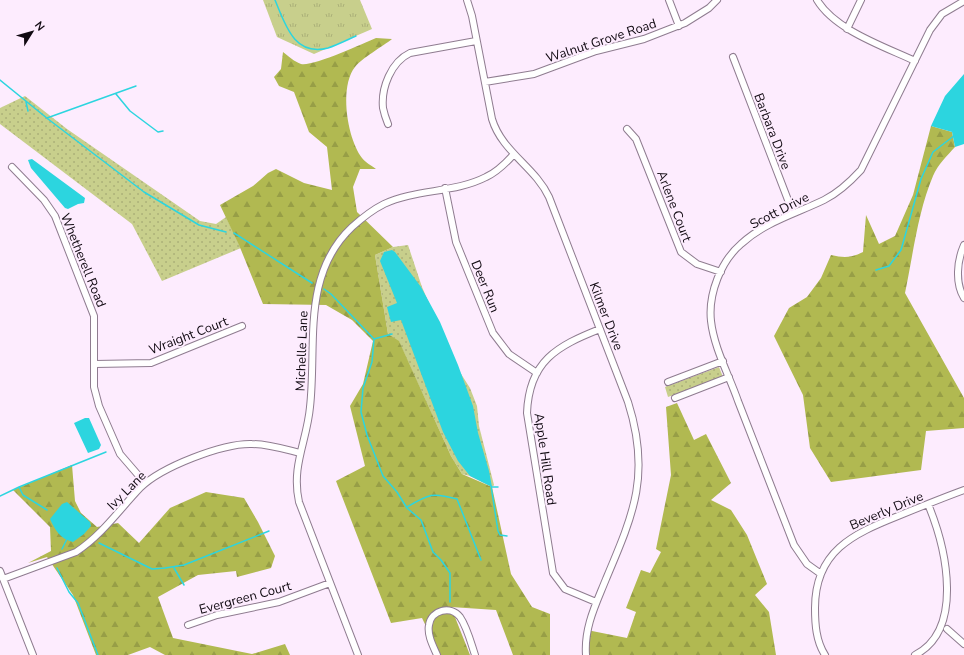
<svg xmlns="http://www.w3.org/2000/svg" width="964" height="655" font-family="'Nunito Sans',sans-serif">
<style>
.grass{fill:url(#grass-dots)}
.forest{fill:url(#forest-firs)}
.park{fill:url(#park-tufts)}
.water{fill:#2cd5df}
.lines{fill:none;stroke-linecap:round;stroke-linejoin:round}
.stream{stroke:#2cd5df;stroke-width:1.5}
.minor-casing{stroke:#8f7c90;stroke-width:8}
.minor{stroke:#fff;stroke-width:6}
.labels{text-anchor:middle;stroke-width:4;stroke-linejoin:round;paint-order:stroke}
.street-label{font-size:13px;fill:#100911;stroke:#fdecfe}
</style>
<defs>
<pattern id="grass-dots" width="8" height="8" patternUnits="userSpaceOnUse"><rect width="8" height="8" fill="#c8cf8c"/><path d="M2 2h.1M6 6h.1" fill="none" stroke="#abb078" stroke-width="1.8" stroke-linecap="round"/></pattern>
<pattern id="forest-firs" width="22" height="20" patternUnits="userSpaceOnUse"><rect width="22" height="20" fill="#b1b951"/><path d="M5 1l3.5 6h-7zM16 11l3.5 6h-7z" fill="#979e46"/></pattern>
<pattern id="park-tufts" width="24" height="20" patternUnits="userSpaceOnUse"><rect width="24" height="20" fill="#c8cf8c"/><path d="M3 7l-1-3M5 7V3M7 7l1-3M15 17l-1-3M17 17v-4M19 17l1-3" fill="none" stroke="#abb078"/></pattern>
</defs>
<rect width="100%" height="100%" fill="#fdecfe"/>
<!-- grass -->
<path class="grass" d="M25,96L67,129L200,221L216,224L226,217L241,248L162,281L132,224L0,124V108Z
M408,245L422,287L456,366L470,388L477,406L479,426L494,485L492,487L470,476L462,474L451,456L399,342L388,334L375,255L393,247Z
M719,367L723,377L668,397L665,387Z"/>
<!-- forest -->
<path class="forest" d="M376,38L392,39C383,46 361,59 355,67C339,87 347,138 362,158C365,162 372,166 376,169H360L353,187L357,212L393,247L375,255L388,334L399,341L451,456L462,474L492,487L511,574L532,607L550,614V655H513L496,610L451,607L470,655H440L422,618L391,623L336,481L365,466L350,406L363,384L373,341L352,320L326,305L263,304L239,245L220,205L253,186L268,173L276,169L304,183L332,190L327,147L309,132L294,92L279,86L274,77L281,69L283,52C288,56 295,62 301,64C312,67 362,44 376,38Z
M931,126L952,132L955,147C947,156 938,164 933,176C918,211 913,255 905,293L964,398V428L926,431L921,470L831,482L810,448L803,395L774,336L789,308L807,297L821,278L831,255C844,258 851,258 863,252L866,215L879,244L895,236L913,195Z
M677,403L694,440L706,434L731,483L711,500L731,510L747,535L767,584L755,595L769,612L776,655H586L587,630L627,638L636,612L626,608L641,570L650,573L661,552L656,549L671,475L666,407Z
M72,465L75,501L81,513L97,527L118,523L139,543L170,508L206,492L244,498L258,522L275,556L271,568L237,577L236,571L198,575L158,597L173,638L252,654L285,644L290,655H165L150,647L128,655H96L73,595L47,557L28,563L51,551L50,527L13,490Z"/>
<!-- park -->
<path class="park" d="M263,0H360L372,29L314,54L277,37Z"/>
<!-- water -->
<path class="water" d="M964,74V144L955,147L952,132L931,126L945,96Z
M32,159L85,198L84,203L78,204L68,209L65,208L31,168L28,160Z
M392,250L395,252L421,287L440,322L458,365L473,406L478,433L489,471L492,487L470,476L458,461L443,432L401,320L391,322L387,307L397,303L380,261L384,252Z
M85,418H89L101,445L99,449L88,453L74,423Z
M67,502L90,522L91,526L84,534L73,542C60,539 55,530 50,519L62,504Z"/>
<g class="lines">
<!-- stream -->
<path class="stream" d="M275,0C285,24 294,57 328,48C337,45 347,40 356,36
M0,80L48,119L144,192L199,225L226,232
M116,94L130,111L158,132L163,131
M26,102L28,111
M47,118L136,86
M234,233L312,283
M876,270L889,266L901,250L921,179L933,152L955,135
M324,289L331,294L374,339L372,362L363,388L361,412L367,435L383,476L397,492L407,508L421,520L433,552L441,560L450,573V602
M374,339L392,334
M491,486L498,531L500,535L507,536
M19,487L106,452
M492,487H498
M0,496L19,487L23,495L47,510
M407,507C429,494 432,492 457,499L481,560
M99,543L152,569L165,568L184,565L269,531
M62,549L67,539
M57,568L69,592L78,603L98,655
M174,568L184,585"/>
<defs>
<path id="minor" d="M467,0L472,16L492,119C502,152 535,167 549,197L628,402C651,474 634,513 606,579C596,604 584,627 586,655
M669,0L679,26
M817,0C835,30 883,46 915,61
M847,29L861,0
M733,57L793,213
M485,82L534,74L596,51L644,39L685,23L709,8L717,0
M388,124C386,119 384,113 383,108C381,88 391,62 410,53L476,41
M627,129L636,139L681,252L697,264L721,272
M12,167L44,200L55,216L94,316V387L99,406L120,454L145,483
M445,188L456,242L493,333L509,354L537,373
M964,245C957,261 955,283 964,298
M95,364L151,363L242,326
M668,382L723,361
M675,398L729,377
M0,571L33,655
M821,574L807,564L794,545C775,497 757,449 738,401C729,375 714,348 711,321C708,294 721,261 741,244C765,222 795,214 824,200C838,193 850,182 861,170L930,30L942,14L964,1
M3,579L76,552C102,535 119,510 140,488C161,467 223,443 252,444C268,444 284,449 300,453
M596,602L565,589L553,573L527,413C529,361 557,346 600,329
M188,625L217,615L279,602L330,583
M947,629L964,644
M358,655L299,502C291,466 307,441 310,407C317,345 301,275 352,227C362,218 372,210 384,204C416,189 455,193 486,177C497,172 506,163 514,154
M437,655C433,646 427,635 429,625C431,610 451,605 460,617C467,627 471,643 475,655
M825,655C816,641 815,624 815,608C815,551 853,534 898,516C920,507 942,498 964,490
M915,655C964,630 947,550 928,504"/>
</defs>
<!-- minor casing -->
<use href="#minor" class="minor-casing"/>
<!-- minor -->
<use href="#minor" class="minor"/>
</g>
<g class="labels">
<!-- street labels -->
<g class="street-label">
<text transform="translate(601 40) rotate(-18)" y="5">Walnut Grove Road</text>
<text transform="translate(773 131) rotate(69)" y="5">Barbara Drive</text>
<text transform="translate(675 206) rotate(69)" y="5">Arlene Court</text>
<text transform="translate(779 210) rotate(-27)" y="5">Scott Drive</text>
<text transform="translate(84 260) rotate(68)" y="5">Whetherell Road</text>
<text transform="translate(486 286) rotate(68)" y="5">Deer Run</text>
<text transform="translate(607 316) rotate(69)" y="5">Kilmer Drive</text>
<text transform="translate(188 335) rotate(-21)" y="5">Wraight Court</text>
<text transform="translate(301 351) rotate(-88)" y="5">Michelle Lane</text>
<text transform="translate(546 459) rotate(82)" y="5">Apple Hill Road</text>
<text transform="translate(126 490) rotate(-45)" y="5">Ivy Lane</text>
<text transform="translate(886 510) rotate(-23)" y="5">Beverly Drive</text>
<text transform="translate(245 597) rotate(-15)" y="5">Evergreen Court</text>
</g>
</g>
<!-- north arrow -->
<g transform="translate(32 32) rotate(53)" stroke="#fdecfe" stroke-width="3" paint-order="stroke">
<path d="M0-3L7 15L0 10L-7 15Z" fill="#100911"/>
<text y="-6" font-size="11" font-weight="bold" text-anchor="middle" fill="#100911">N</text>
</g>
</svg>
